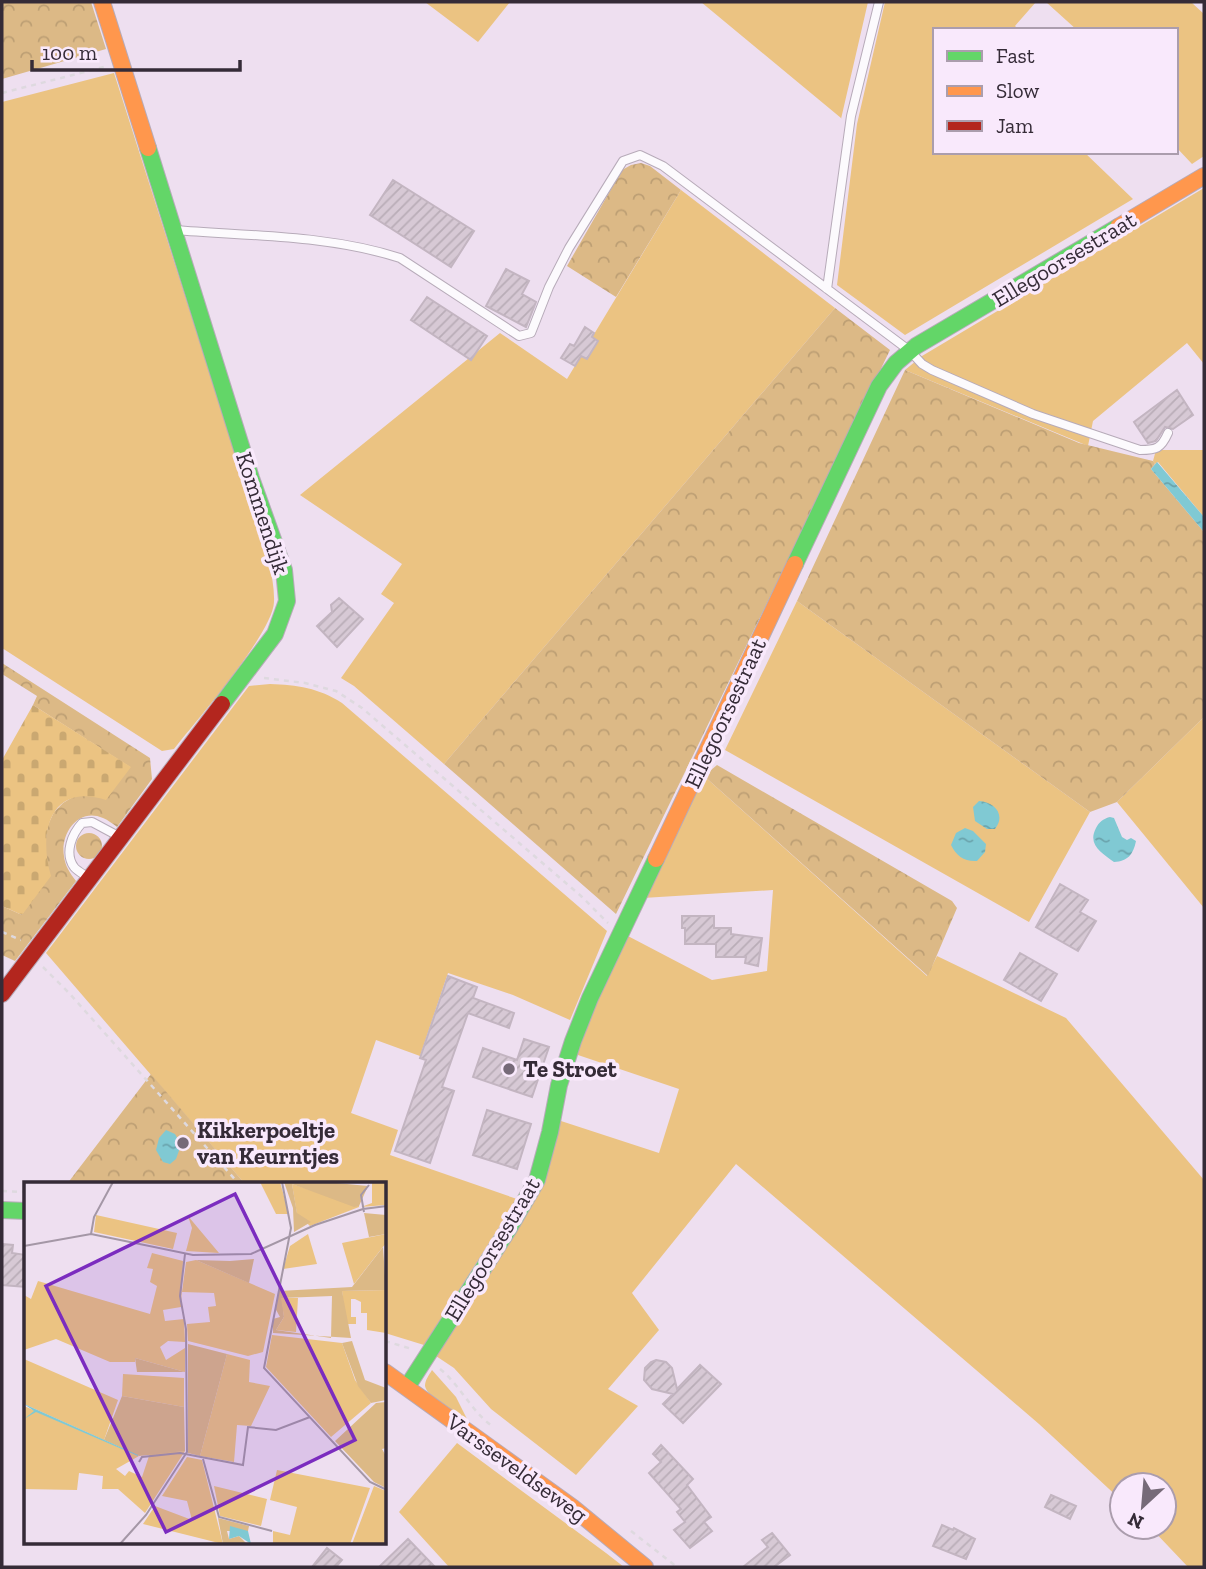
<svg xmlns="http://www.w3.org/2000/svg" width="1206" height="1569" font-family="'Zilla Slab',serif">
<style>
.grass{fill:#ebc382}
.forest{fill:url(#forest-crowns)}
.cemetery{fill:url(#cemetery-stones)}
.water{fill:url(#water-ripples)}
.building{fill:url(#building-hatch);stroke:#c3b5c1;stroke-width:2}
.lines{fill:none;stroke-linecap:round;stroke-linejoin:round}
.lane-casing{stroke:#b7abb9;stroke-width:10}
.fast-casing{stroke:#b7abb9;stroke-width:18}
.slow-casing{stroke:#b7abb9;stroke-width:18}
.jam-casing{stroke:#b7abb9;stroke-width:18}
.path{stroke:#ded9df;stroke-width:2.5;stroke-dasharray:5 5;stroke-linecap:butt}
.lane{stroke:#fcfafd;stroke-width:8}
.fast{stroke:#63d668;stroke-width:16}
.slow{stroke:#ff974d;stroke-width:16}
.jam{stroke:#b3261e;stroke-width:16}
.poi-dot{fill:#766a78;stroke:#f9e9fc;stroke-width:2.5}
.labels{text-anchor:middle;stroke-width:7;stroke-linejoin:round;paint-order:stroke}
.street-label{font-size:23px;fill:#352b37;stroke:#f9e9fc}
.poi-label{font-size:23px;font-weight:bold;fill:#352b37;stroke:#f9e9fc;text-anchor:start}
.inset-road{fill:none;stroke:#a497a6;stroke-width:2}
.view{fill:#7b2cbf;fill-opacity:0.15;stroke:#7b2cbf;stroke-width:3.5}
.inset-edge{fill:none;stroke:#352b37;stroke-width:3.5}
</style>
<defs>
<pattern id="forest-crowns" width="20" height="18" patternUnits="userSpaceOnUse" patternTransform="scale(1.75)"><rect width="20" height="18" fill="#dcb986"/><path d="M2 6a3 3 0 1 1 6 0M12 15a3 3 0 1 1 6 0" fill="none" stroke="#bd9f74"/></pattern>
<pattern id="cemetery-stones" width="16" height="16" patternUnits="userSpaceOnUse" patternTransform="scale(1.75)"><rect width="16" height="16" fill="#ebc382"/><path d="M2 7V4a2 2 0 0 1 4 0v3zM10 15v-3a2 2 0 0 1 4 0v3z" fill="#caa871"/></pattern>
<pattern id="water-ripples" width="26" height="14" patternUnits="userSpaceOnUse" patternTransform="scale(1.75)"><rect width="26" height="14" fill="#80c9d3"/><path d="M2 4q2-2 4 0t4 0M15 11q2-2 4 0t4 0" fill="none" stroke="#6aa3ac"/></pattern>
<pattern id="building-hatch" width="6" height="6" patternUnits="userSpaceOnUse" patternTransform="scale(1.75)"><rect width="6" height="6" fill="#d7c9d5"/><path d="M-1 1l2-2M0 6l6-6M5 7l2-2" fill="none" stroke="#b9adb7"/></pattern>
</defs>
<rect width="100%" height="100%" fill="#eedff0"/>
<!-- grass -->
<path class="grass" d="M425,2H510L478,42Z
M701,2H868L841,119V118Z
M885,2H1036L1015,26L1019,30H935V152H1084L1133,199L905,335L837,285L857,124Z
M1046,2H1191L1204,14V156L1192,164L1176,147V30H1077Z
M114,73L259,528C265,551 275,577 274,602C273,633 196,721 174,749L162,751L2,648V102Z
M1204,188V364L1187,343L1093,421L1088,446L905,370L922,356Z
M681,190L835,308L444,764L354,686L341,678L394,603L381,594L402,564L300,495L500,333L567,379Z
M1156,450H1204V517L1158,462L1155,464L1153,461Z
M797,601L1090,812L1029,922L725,750Z
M270,684C297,685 319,688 342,703L607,931L570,1020L513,995L448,973L420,1056L376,1040L351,1113L398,1130L390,1155L517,1199L424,1345L385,1333V1184H245L46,953L249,686Z
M1204,717V908L1117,802Z
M704,776L927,976L937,956L1066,1018L1204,1180V1567H1188L1150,1527H1164V1485H1122V1501L1039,1424L736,1164L632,1293L659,1330L608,1389L638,1406L576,1475L491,1409L454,1368L436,1356L561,1121L659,1153L679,1089L575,1054L626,935L712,980L767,971L773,890L643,898Z
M432,1370L456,1397L469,1423C459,1416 427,1398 425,1386C425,1380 429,1375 432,1370Z
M457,1443L606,1553L624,1567H449L399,1512Z"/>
<!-- forest -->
<path class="forest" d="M2,2H91L106,49L2,79Z
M641,163L650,166L681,190L616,297L567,266L622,170L631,165Z
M835,308L890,350L616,914L444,764Z
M905,370L1079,443L1153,461L1155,464L1151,469L1204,532V717L1117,802L1090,812L797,601Z
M2,663L150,758L152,779L117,827C113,824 108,820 103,818C78,807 60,834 64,856C65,866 70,873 76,881L15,961L2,955V906L22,915L47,864L45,845L48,825L54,812L63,803L76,795H90L130,767L33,705L37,696L2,674Z
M717,765L952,901L957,908L928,976L704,776Z
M76 846a13 13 0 1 1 26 0a13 13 0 1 1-26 0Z
M151,1074L245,1184H67Z"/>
<!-- cemetery -->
<path class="cemetery" d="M33,705L131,767L106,800C50,782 38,833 51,876L22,915L2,906V760Z"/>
<!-- water -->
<path class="water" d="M1157,462L1204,517V532L1151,469Z
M979,801C995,802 1006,815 995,829H987L975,821L973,807Z
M1110,817L1114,818L1122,837L1127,840L1131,838L1136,841C1133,855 1128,861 1114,862C1102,853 1087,845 1096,828C1099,822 1103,819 1110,817Z
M965,828L973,831L986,844L985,852L977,861C965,862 956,856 951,845L956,833Z
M166,1130L175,1134L181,1145L176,1159L170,1164L163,1162L156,1150L159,1138Z"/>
<!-- building -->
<path class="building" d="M393,180L474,231L451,267L370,215Z
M506,269L529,281L522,294L536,302L526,327L486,306Z
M427,297L487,336L471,360L411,320Z
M585,327L594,333L592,337L598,341L587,359L581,356L575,366L561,358L570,344L574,346Z
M1177,390L1193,415L1173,429L1165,427L1156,441L1148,443L1134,422Z
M339,598L363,619L337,647L317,626L332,612L331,605Z
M1060,884L1088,900L1080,912L1096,921L1078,951L1036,927Z
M682,916H714V928H731V934L762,938L758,966L745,963L746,957H716V944H685V928H682Z
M1020,953L1057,974L1041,1001L1004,980Z
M448,976L477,987L473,998L514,1013L509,1028L468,1013L442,1087L454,1091L430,1163L395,1151L426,1060L420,1058Z
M524,1039L549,1047L532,1097L473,1077L483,1048L517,1060Z
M487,1110L531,1124L517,1169L473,1155Z
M2,1244L13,1245L12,1253L26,1255V1287L2,1285Z
M656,1360L666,1362L672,1368L677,1389L700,1365L721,1384L683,1423L663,1404L673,1394L652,1389L644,1380L645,1368L651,1362Z
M661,1445L693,1479L687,1485L711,1517L704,1522L712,1531L690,1548L674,1530L685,1522L677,1512L681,1509L649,1473L661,1462L653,1454Z
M1051,1495L1076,1506L1070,1519L1045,1507Z
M942,1525L953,1530L954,1528L975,1539L966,1559L933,1546Z
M772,1533L790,1555L774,1567H743L768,1547L762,1540Z
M408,1539L435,1567H379Z
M327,1548L342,1560L336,1567H312Z"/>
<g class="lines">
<defs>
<path id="lane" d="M175,230C249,236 329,235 400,258L519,336L531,333L549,287L569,248L623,161L640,155L663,166L910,351L922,364L932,370L1033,414L1140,450C1156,450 1161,449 1168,433
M827,289L851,116L879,2
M89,878C85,875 77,871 74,867C64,853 72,834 82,823L92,822L120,837"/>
<path id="fast" d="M148,148L251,478L284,570L287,601L275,634L222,704
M795,564L879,386L896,363L916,346L1118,227
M2,1210L26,1211
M407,1387L508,1230L537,1180L550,1132L559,1085L573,1041L590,998L656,859"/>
<path id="slow" d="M102,2L148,148
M1118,227L1204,176
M656,859L795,564
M385,1372L572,1507L645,1567"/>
<path id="jam" d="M2,994L222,704"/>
</defs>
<!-- lane casing -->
<use href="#lane" class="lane-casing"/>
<!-- fast casing -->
<use href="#fast" class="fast-casing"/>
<!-- slow casing -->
<use href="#slow" class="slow-casing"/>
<!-- jam casing -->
<use href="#jam" class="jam-casing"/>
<!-- path -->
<path class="path" d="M2,93L104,67
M264,678L305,683L336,691L362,708L581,896L608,923
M2,932L21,940
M43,967L70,994L239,1184
M2,1191L23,1192
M385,1341L412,1349
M440,1369C461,1386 471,1411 492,1426
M631,1531L677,1567"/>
<!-- lane -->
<use href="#lane" class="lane"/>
<!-- fast -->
<use href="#fast" class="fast"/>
<!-- slow -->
<use href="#slow" class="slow"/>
<!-- jam -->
<use href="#jam" class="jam"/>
</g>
<!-- markers -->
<g class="poi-dot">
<circle cx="509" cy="1069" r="7"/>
<circle cx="183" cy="1143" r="7"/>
</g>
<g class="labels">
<!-- street labels -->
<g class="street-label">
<text transform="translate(1064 259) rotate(-31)" y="8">Ellegoorsestraat</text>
<text transform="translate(263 513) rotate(72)" y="8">Kommendijk</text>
<text transform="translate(725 713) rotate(-65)" y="8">Ellegoorsestraat</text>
<text transform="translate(492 1249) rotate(-59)" y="8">Ellegoorsestraat</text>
<text transform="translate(517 1468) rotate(36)" y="8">Varsseveldseweg</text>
</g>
<!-- poi labels -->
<g class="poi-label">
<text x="523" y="1077">Te Stroet</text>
<text x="197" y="1138">Kikkerpoeltje<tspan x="197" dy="26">van Keurntjes</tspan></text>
</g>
</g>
<!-- overview -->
<g transform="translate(24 1182)">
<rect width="362" height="362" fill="#eedff0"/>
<path d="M236,0H256L265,32H252ZM348,0L362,1V23L337,25L348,21ZM268,2L335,24V25L286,44L273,32ZM72,33L153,51L149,67L70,50ZM164,34L195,71L162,69L168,46ZM284,52L293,82L259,87L266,64ZM362,52V61L330,102L318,61ZM128,71L159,79L157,125L139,128L141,139L160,137L161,160L144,159L136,165L142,178L161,166V190L111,176V180H86L32,157L0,168V113L7,117L14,99L126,132L133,104L126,100L129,87L123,86ZM172,78L251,112L239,170L224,174L164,159L163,142L186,140L184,125L192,124L190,111L158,110L162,80ZM362,108V151L343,148V131H337V120L331,117H327V135H332V142H322L318,109ZM248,153L318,161L331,198L347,221L307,255L242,185ZM203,172L226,178L225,200L246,204L227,244L213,243L210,280L176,274ZM0,177L94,218L80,258L0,222ZM99,192L160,196V225L98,214ZM0,224L115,274L92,287L101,294L105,289L118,295L126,271L161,269L121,331L94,307H78L79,294L55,291L53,308L0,307ZM163,275L178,278L199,362L119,342L131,324L168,338L163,319L138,314ZM253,288L346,306L326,362H249V349L266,353L273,325L246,318ZM190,304L243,317L237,344L196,334Z" fill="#ebc382"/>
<path d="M260,0H302L344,4L335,24L330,25L268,2L273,31L287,40L270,50L269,26ZM340,31L362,33V52L345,55ZM359,65L362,108L318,109L327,156L249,151V137L256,135L251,126L255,109L328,105ZM308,114L307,156L252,148L260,135L258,116ZM230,77L225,101L172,78L206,79ZM328,159L341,198L362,206V218L347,221L334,204L318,161ZM164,162L203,172L176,274L164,271ZM111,176L161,190H113ZM98,214L160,225L161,269L115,274L80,258ZM362,220V266L358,267L362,274V306L350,300L311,259L352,221ZM194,336L225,344L224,349H203L205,357L215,354L223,362H199Z" fill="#dcb986" fill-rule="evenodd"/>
<path d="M257,116H274L272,150L252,148L260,135ZM350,304L362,309V362H328Z" fill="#ebc382"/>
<path d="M0,222L114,273V274L12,230L0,237L10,229ZM206,344L224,349L227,362L215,354L205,357Z" fill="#80c9d3"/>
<path class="inset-road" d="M258,0L267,46L240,186L346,300L363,308M340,30L337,13L345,3M67,52L70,35L89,0M0,64L67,52L169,73L227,72L291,43L339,27L363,24M179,277L195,335L248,349M115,280L118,275L156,271L219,283L224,245L252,248L286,235M96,362L122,333L163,270L162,147L156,114L161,72"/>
<path class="view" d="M211,12L331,258L142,350L22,104Z"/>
<rect width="362" height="362" class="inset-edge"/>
</g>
<!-- border -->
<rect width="1206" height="1569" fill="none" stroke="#352b37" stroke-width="7"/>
<!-- legend -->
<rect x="933" y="28" width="245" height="126" fill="#f9e9fc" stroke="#ab9dad" stroke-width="2"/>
<rect x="947" y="51" width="35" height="10" fill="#63d668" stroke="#ab9dad" stroke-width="2"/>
<text x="996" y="63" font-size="21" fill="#352b37">Fast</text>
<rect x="947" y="86" width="35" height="10" fill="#ff974d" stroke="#ab9dad" stroke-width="2"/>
<text x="996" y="98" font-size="21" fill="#352b37">Slow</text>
<rect x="947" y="121" width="35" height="10" fill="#b3261e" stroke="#ab9dad" stroke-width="2"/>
<text x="996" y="133" font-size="21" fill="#352b37">Jam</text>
<!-- north arrow -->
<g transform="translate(1143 1506) rotate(206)"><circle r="33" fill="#f9e9fc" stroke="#ab9dad" stroke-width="2"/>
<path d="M0-5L12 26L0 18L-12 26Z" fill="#766a78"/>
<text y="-10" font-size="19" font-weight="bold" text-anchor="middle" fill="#352b37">N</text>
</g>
<!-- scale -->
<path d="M32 60v10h208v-10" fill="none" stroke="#352b37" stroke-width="3.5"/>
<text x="42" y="60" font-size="21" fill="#352b37" stroke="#f9e9fc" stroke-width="5" paint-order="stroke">100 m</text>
</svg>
